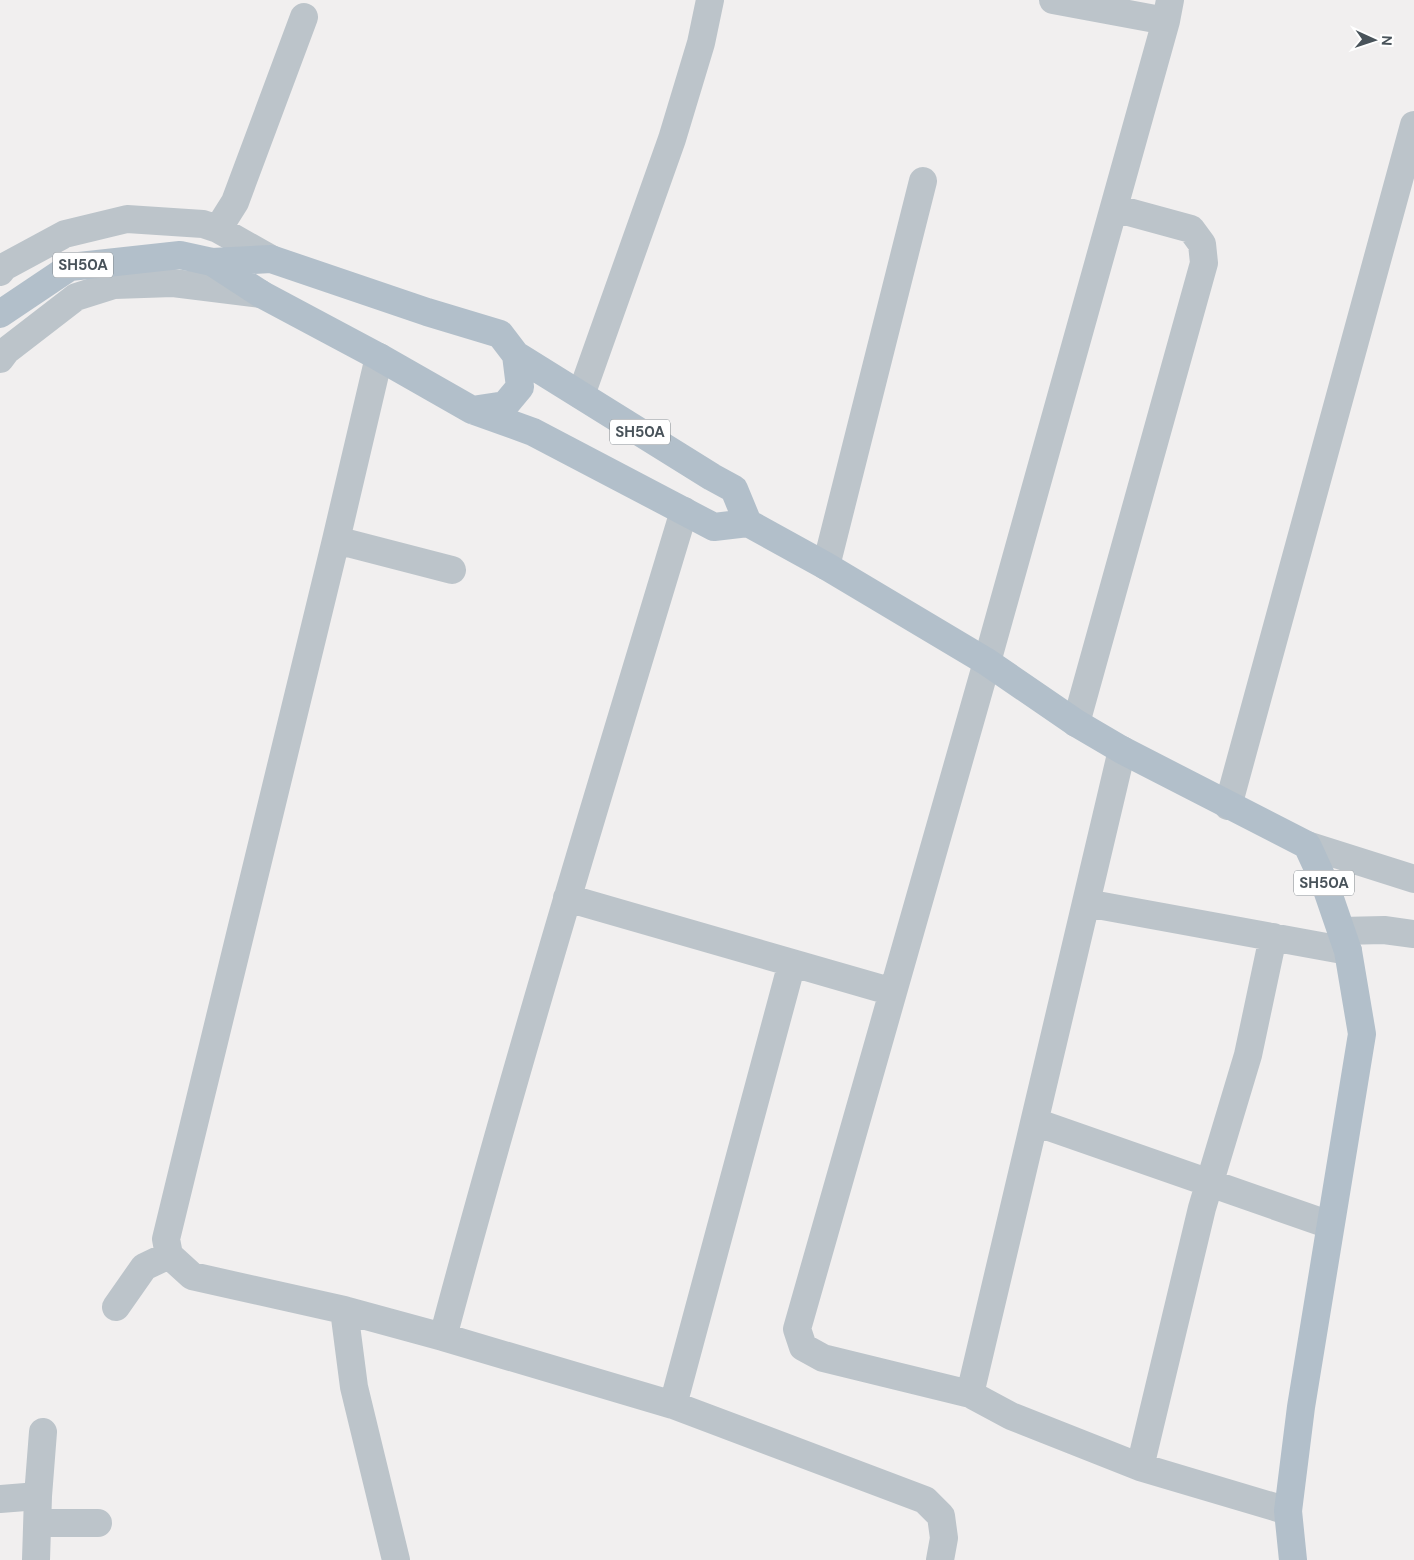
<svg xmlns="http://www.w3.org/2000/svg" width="1414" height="1560" font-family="'DM Sans',sans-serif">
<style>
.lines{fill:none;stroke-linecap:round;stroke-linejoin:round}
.minor{stroke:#bcc4ca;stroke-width:28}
.major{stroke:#b2bfca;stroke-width:28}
.labels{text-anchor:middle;stroke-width:4;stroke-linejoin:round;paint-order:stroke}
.shield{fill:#fff;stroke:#80878c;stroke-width:1}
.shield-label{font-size:15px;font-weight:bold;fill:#49535a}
</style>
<rect width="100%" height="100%" fill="#f1efef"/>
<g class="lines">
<!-- minor -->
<path class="minor" d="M1053,0L1166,21
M218,229L235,202L304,17
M0,272L4,267L65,234L127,219L203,224L218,229L271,259
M0,359L6,351L76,297L114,285L173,283L261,294
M581,395L672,139L701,43L710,0
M336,540L452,570
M826,566L923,181
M1076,723L1204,263L1202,244L1191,229L1114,208
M1122,750L970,1394L1011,1416L1140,1467L1288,1511
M1228,806L1414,125
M1307,845L1414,879
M567,898L893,992
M1086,903L1348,951
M1341,931L1384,930L1414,934
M1035,1122L1330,1225
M116,1307L144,1267L169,1255
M344,1310L192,1276L169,1255L166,1239L336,540L379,357
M443,1337L673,1405L925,1500L941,1516L944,1538L940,1560
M970,1394L823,1358L803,1347L797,1329L987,662L1166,21L1170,0
M673,1405L792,963
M1140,1467L1202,1208L1248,1055L1273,937
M0,1499L38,1496
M38,1523H98
M36,1560L38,1496L43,1432
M396,1560L354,1387L344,1310L443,1337C517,1060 601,785 684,511"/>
<!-- major -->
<path class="major" d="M0,314L70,267L180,255L212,262L271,259L427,312L500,334L516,355L520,387L505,405L472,410L379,357L261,294L212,262
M516,355L712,477L734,489L748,523
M472,410L533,432L714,527L748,523L826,566L987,662L1076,723L1122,750L1307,845L1325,884L1348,951L1362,1034L1301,1407L1288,1511L1293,1560"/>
</g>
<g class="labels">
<!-- shield labels -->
<g class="shield">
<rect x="53" y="252.5" width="60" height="25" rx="4"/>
<rect x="610" y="419.5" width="60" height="25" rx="4"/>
<rect x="1294" y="870.5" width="60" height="25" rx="4"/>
</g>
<g class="shield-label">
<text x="83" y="270">SH50A</text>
<text x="640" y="437">SH50A</text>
<text x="1324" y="888">SH50A</text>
</g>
</g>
<!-- north arrow -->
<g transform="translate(1374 40) rotate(93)" stroke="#ffffff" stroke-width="4" paint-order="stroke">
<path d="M0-4L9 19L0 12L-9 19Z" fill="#49535a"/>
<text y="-8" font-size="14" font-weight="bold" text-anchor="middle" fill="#49535a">N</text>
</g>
</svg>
